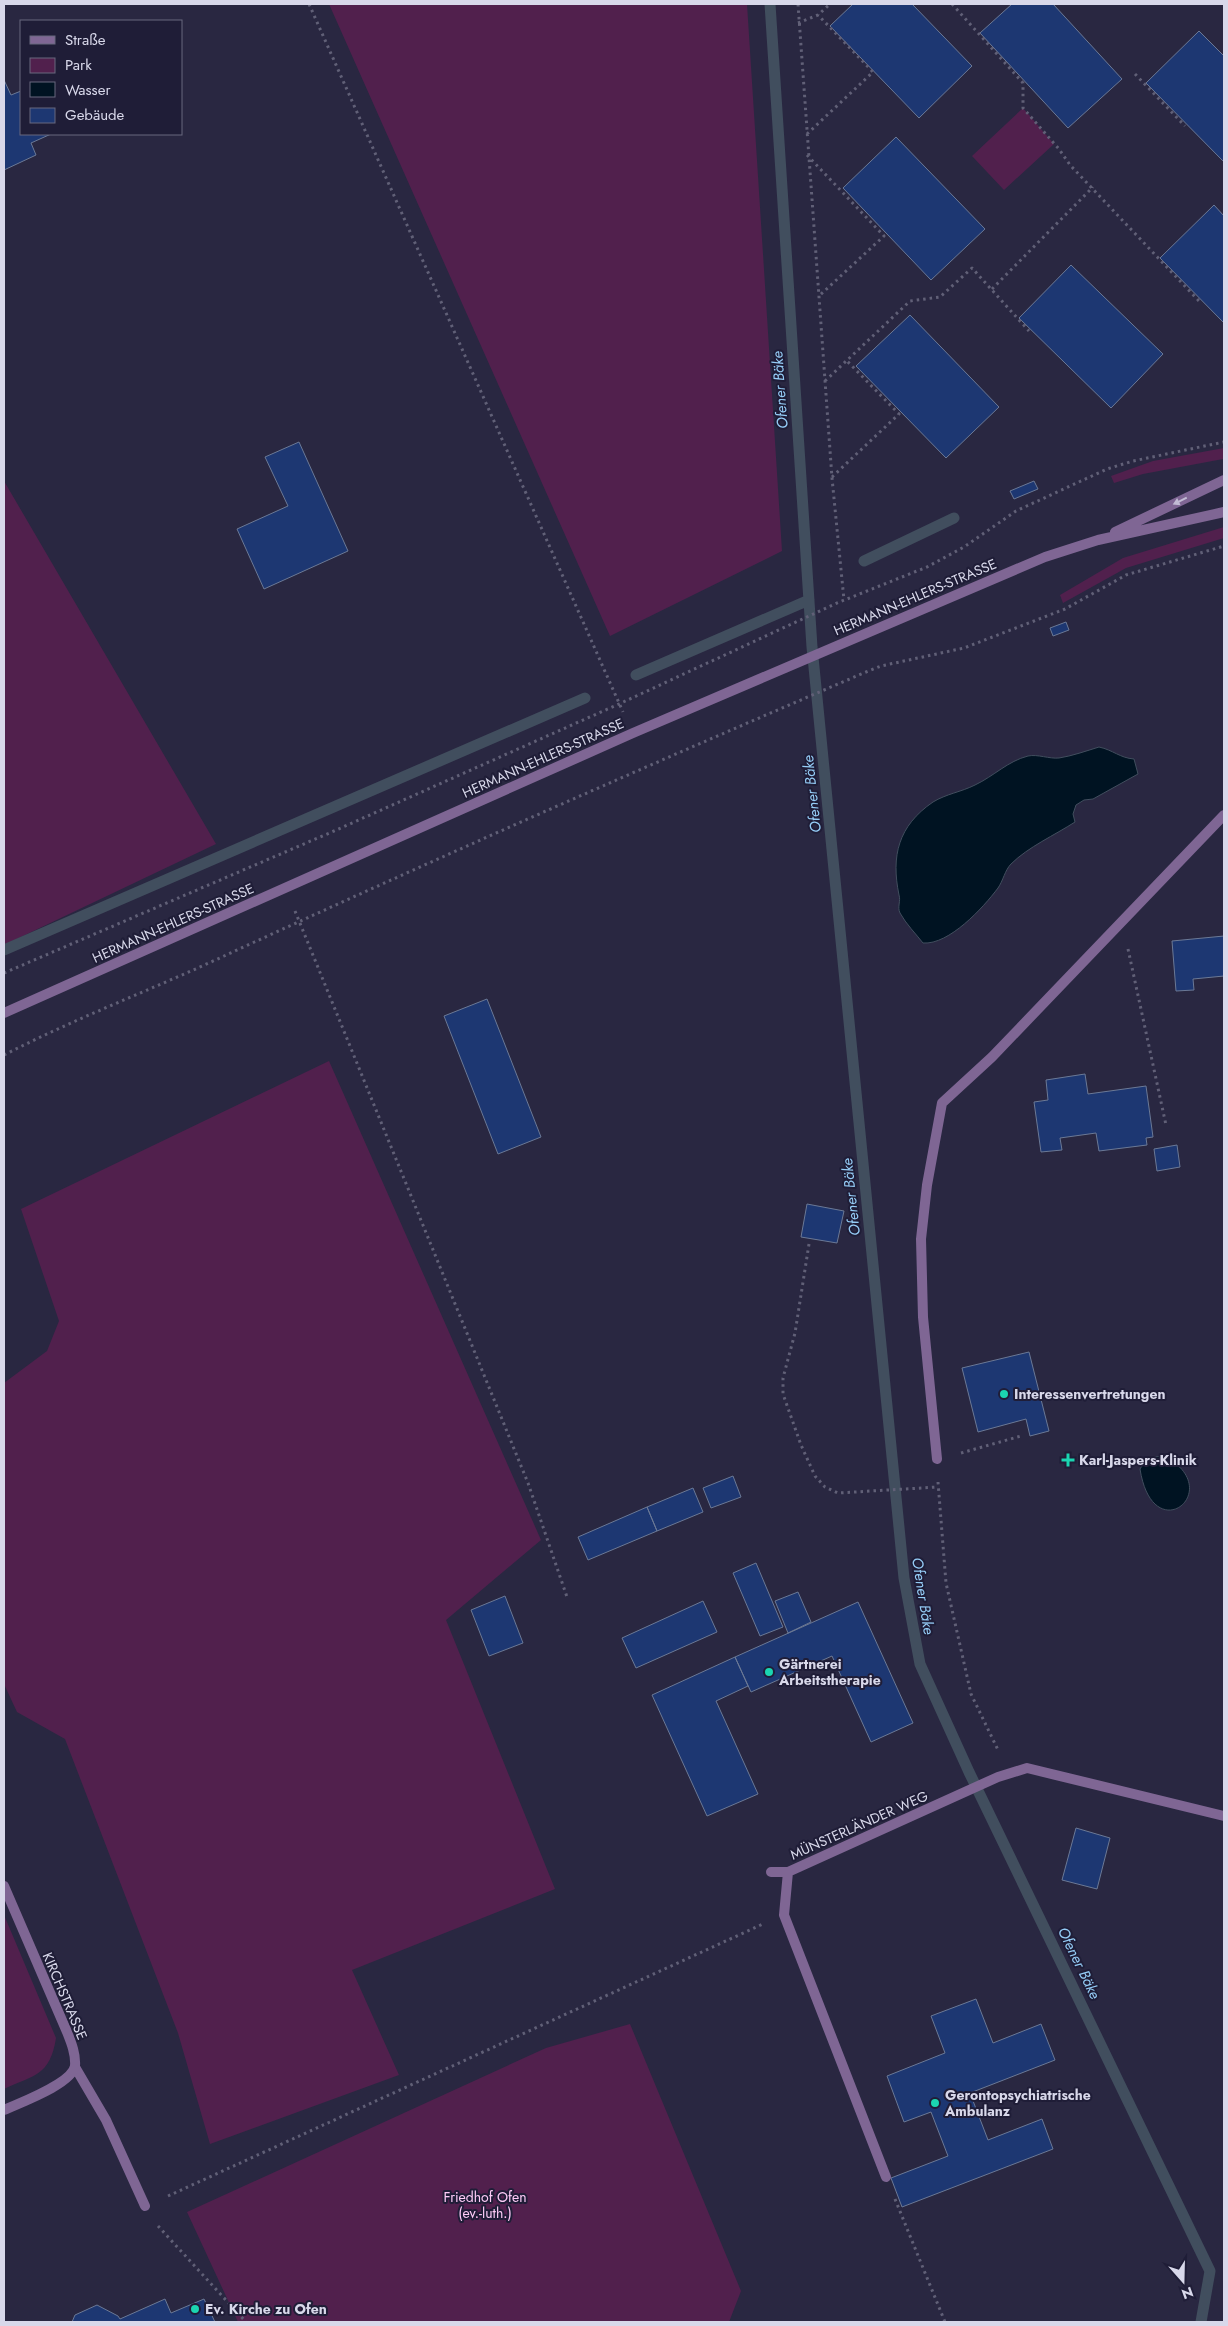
<svg xmlns="http://www.w3.org/2000/svg" width="1228" height="2326" font-family="Jost,sans-serif">
<style>
.green{fill:#51204d}
.water{fill:#001322;stroke:#414e5e}
.lines{fill:none;stroke-linecap:round;stroke-linejoin:round}
.stream{stroke:#414e5e;stroke-width:11}
.building{fill:#1d3772;stroke:#6b7996}
.path{stroke:#616077;stroke-width:3;stroke-dasharray:2.5 4;stroke-linecap:butt}
.service{stroke:#7f6694;stroke-width:10}
.minor{stroke:#7f6694;stroke-width:10}
.tertiary{stroke:#7f6694;stroke-width:10}
.oneway{fill:#c2bcd4}
.poi-dot{fill:#1bd5b1;stroke:#1f1d37;stroke-width:2}
.labels{text-anchor:middle;stroke-width:4;stroke-linejoin:round;paint-order:stroke}
.street-label{font-size:14px;fill:#d8d8ea;stroke:#1f1d37}
.poi-label{font-size:14px;font-weight:bold;fill:#d8d8ea;stroke:#1f1d37;text-anchor:start}
.park-label{font-size:14px;fill:#fecbf7;stroke:#1f1d37}
.water-label{font-size:15px;font-style:italic;fill:#95ccf6;stroke:#1f1d37}
</style>
<rect width="100%" height="100%" fill="#292741"/>
<!-- green -->
<path class="green" d="M329,4H747L782,551L610,636Z
M1023,108L1054,144L1004,190L972,156Z
M1224,448L1223,459L1143,474L1114,483L1111,476L1153,461Z
M4,481L216,844L4,945Z
M1224,527V538L1126,568L1063,603L1060,595L1123,558Z
M329,1061L541,1540L446,1620L555,1889L352,1970L399,2075L210,2144L178,2033L65,1739L17,1712L4,1684V1383L47,1351L59,1321L21,1209Z
M4,1915L56,2038C50,2076 34,2075 4,2089Z
M630,2024L741,2291L729,2322H238L187,2212L546,2048Z"/>
<!-- water -->
<path class="water" d="M1099,747C1113,750 1120,758 1134,759L1138,774L1093,799L1084,800L1076,805L1073,814L1075,822C1055,835 1028,847 1011,864C1005,870 1003,881 998,888C983,908 949,945 923,943C916,934 906,924 900,913C897,907 901,901 899,895C891,856 898,826 933,802C946,794 961,792 975,785C994,776 1008,761 1028,756C1038,754 1049,759 1059,758C1072,756 1086,751 1099,747Z
M1164,1456C1228,1489 1153,1552 1140,1469C1146,1458 1152,1457 1164,1456Z"/>
<g class="lines">
<!-- stream -->
<path class="stream" d="M770,4L812,647L904,1578L920,1664L969,1772L1210,2271L1201,2322
M864,561L954,518
M636,675L809,600
M4,950L585,698"/>
</g>
<!-- building -->
<path class="building" d="M853,4H912L972,66L919,118L830,26Z
M1012,4H1053L1122,79L1068,128L980,33Z
M1199,31L1224,56V162L1146,83Z
M4,80L11,95L21,91V134H51L31,143L36,155L4,170Z
M896,137L985,229L931,280L843,188Z
M1214,205L1224,216V323L1160,258Z
M1071,265L1163,354L1111,408L1019,318Z
M910,315L999,407L946,458L856,366Z
M299,442L348,551L264,589L237,529L288,506L265,457Z
M1034,481L1038,489L1014,499L1010,491Z
M1066,622L1069,630L1053,636L1050,628Z
M1224,936V976L1193,979L1194,990L1176,991L1172,941Z
M487,999L541,1137L498,1154L444,1016Z
M1085,1074L1088,1094L1146,1086L1153,1137L1146,1138L1147,1145L1099,1151L1096,1133L1060,1138L1062,1150L1041,1152L1034,1102L1048,1100L1046,1080Z
M1177,1145L1180,1167L1157,1171L1154,1149Z
M807,1204L844,1211L837,1243L801,1237Z
M1029,1352L1049,1431L1030,1436L1026,1419L978,1432L962,1368Z
M733,1476L741,1497L711,1508L703,1488Z
M693,1488L703,1512L657,1531L647,1507Z
M647,1507L657,1531L588,1560L578,1537Z
M756,1563L783,1627L760,1636L733,1573Z
M798,1592L811,1622L788,1633L775,1601Z
M505,1596L523,1643L489,1656L471,1610Z
M703,1601L717,1632L636,1668L622,1638Z
M858,1602L913,1723L871,1742L832,1656L751,1692L735,1657Z
M735,1657L748,1686L716,1701L758,1794L707,1816L652,1695Z
M1076,1828L1110,1838L1097,1889L1062,1880Z
M976,1999L993,2043L1041,2024L1055,2060L970,2093L988,2140L1042,2119L1053,2149L902,2207L891,2178L948,2156L931,2112L904,2122L887,2076L945,2053L931,2016Z
M165,2299L171,2313L204,2299L215,2322H72L75,2315L97,2305L118,2316L120,2319Z"/>
<g class="lines">
<!-- path -->
<path class="path" d="M309,4L623,712
M798,4L832,478L844,600
M952,4L1023,83V108L1059,149L1070,165L1199,301
M798,23L818,15L830,4
M1135,74L1185,126
M807,134L873,72L818,15
M807,155L884,236L819,296
M992,289L1093,187
M825,381L910,301L940,297L972,268L1029,331
M832,477L899,414L847,361
M295,911L528,1483L567,1597
M1128,949L1166,1125
M4,973L334,831L619,704L837,603L927,567L964,547L1016,511L1107,469L1133,461L1224,442
M4,1055C76,1018 151,990 224,956C437,858 651,764 866,672L881,666L964,648L1065,609L1126,575L1224,546
M809,1244L795,1333L783,1378V1394L801,1445L815,1476L825,1487L838,1493L938,1487
M961,1453L1021,1436
M938,1482L946,1583L971,1694L999,1752
M168,2196L763,1924
M895,2199L945,2322
M158,2226L246,2322"/>
<!-- service -->
<path class="service" d="M937,1459L923,1317L921,1239L927,1185L942,1103L992,1057L1224,815
M771,1872H788
M75,2067L106,2120L145,2206
M886,2177L784,1915L788,1872L998,1777L1027,1768L1224,1816"/>
<!-- minor -->
<path class="minor" d="M4,1886L67,2032C71,2042 76,2054 75,2066C72,2084 19,2103 4,2110"/>
<!-- tertiary -->
<path class="tertiary" d="M1115,532L1224,480
M4,1013L633,733L1045,557L1098,540L1224,512"/>
</g>
<!-- one-way arrows -->
<defs><path id="oneway-solid" d="M-6-.8H1V-3.2L6.5 0L1 3.2V.8H-6Z" transform="scale(1.25)"/></defs>
<use class="oneway" href="#oneway-solid" transform="translate(1180 501) rotate(154)"/>
<!-- markers -->
<g class="poi-dot">
<circle cx="1004" cy="1394" r="5"/>
<path d="M1065.5 1452.5h5v5h5v5h-5v5h-5v-5h-5v-5h5z"/>
<circle cx="769" cy="1672" r="5"/>
<circle cx="935" cy="2103" r="5"/>
<circle cx="195" cy="2309" r="5"/>
</g>
<g class="labels">
<!-- street labels -->
<g class="street-label">
<text transform="translate(915 597) rotate(-23)" y="5">HERMANN-EHLERS-STRASSE</text>
<text transform="translate(543 758) rotate(-24)" y="5">HERMANN-EHLERS-STRASSE</text>
<text transform="translate(173 923) rotate(-24)" y="5">HERMANN-EHLERS-STRASSE</text>
<text transform="translate(859 1825) rotate(-24)" y="5">MÜNSTERLÄNDER WEG</text>
<text transform="translate(65 1996) rotate(67)" y="5">KIRCHSTRASSE</text>
</g>
<!-- poi labels -->
<g class="poi-label">
<text x="1014" y="1399">Interessenvertretungen</text>
<text x="1079" y="1465">Karl-Jaspers-Klinik</text>
<text x="779" y="1669">Gärtnerei<tspan x="779" dy="16">Arbeitstherapie</tspan></text>
<text x="945" y="2100">Gerontopsychiatrische<tspan x="945" dy="16">Ambulanz</tspan></text>
<text x="205" y="2314">Ev. Kirche zu Ofen</text>
</g>
<!-- park labels -->
<g class="park-label">
<text x="485" y="2202">Friedhof Ofen<tspan x="485" dy="16">(ev.-luth.)</tspan></text>
</g>
<!-- water labels -->
<g class="water-label">
<text transform="translate(780 390) rotate(-94)" y="5">Ofener Bäke</text>
<text transform="translate(812 794) rotate(-96)" y="5">Ofener Bäke</text>
<text transform="translate(851 1197) rotate(-96)" y="5">Ofener Bäke</text>
<text transform="translate(923 1596) rotate(81)" y="5">Ofener Bäke</text>
<text transform="translate(1079 1963) rotate(64)" y="5">Ofener Bäke</text>
</g>
</g>
<!-- border -->
<rect width="1228" height="2326" fill="none" stroke="#d8d8ea" stroke-width="10"/>
<!-- legend -->
<rect x="20" y="20" width="162" height="115" fill="#1f1d37" stroke="#69687f"/>
<rect x="30" y="36" width="25" height="8" fill="#7f6694" stroke="#69687f"/>
<text x="65" y="45" font-size="15" fill="#d8d8ea">Straße</text>
<rect x="30" y="58" width="25" height="15" fill="#51204d" stroke="#69687f"/>
<text x="65" y="70" font-size="15" fill="#d8d8ea">Park</text>
<rect x="30" y="82" width="25" height="15" fill="#001322" stroke="#69687f"/>
<text x="65" y="95" font-size="15" fill="#d8d8ea">Wasser</text>
<rect x="30" y="108" width="25" height="15" fill="#1d3772" stroke="#69687f"/>
<text x="65" y="120" font-size="15" fill="#d8d8ea">Gebäude</text>
<!-- north arrow -->
<g transform="translate(1183 2281) rotate(160)" stroke="#1f1d37" stroke-width="4" paint-order="stroke">
<path d="M0-4L9 19L0 12L-9 19Z" fill="#d8d8ea"/>
<text y="-8" font-size="14" font-weight="bold" text-anchor="middle" fill="#d8d8ea">N</text>
</g>
</svg>
